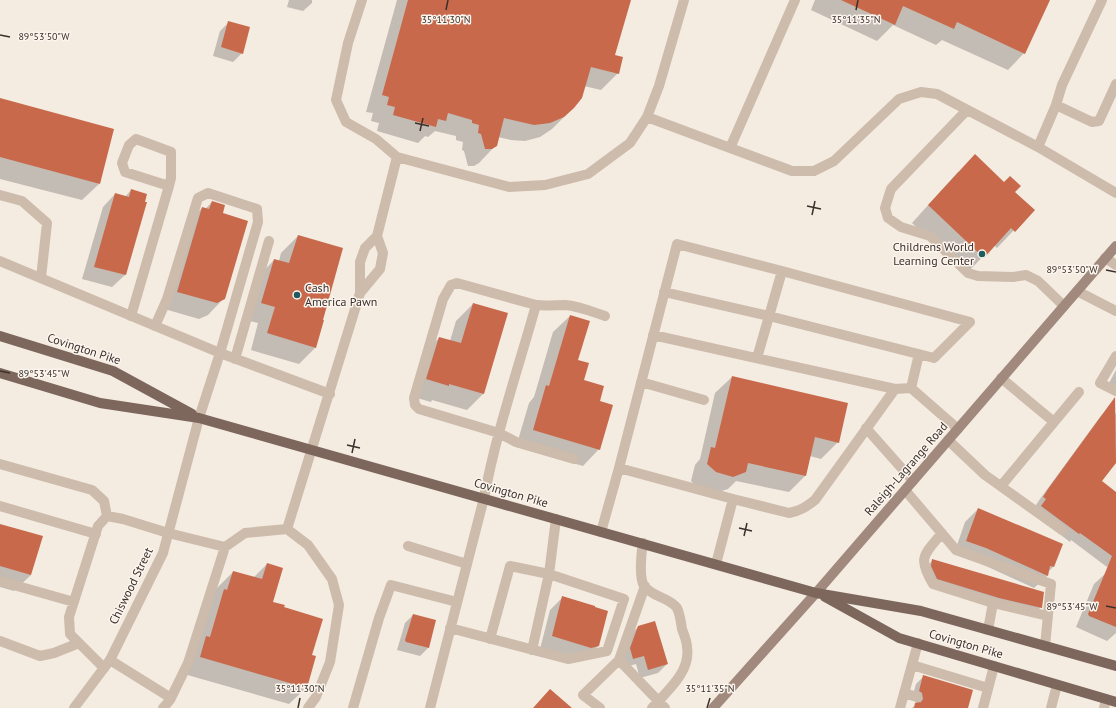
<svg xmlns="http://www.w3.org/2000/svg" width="1116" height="708" font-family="'PT Sans',sans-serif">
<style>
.shadow{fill:#0003}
.building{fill:#c8694b}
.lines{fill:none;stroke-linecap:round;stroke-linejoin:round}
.service{stroke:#cdbbac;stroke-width:10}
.minor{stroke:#cdbbac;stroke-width:10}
.secondary{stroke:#a18a7d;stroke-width:10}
.primary{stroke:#7d675c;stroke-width:10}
.ticks{fill:none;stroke:#3b302b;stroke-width:1.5}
.poi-dot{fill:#1f5a5e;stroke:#fbf5ee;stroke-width:1.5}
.labels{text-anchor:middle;stroke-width:3;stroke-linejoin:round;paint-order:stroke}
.poi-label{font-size:12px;fill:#3b302b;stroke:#fbf5ee;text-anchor:end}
.street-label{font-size:12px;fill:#3b302b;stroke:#fbf5ee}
.ticks-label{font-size:10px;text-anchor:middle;fill:#3b302b;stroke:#fbf5ee;stroke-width:3;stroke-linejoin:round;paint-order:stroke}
</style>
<rect width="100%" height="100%" fill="#f4ebe1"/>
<!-- shadow -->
<path class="shadow" d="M289,0H312V3L303,11L287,7Z
M397,0H629L614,56L618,73L601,90L584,86L569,112L552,129L540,137L525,141L511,140L498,137L496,145L479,163L474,166H468L464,151L462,150L463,142L456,140V136L435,131L428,137L425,136L418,143L377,131L379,123L371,121L373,113L366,112Z
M815,0H1049L1024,53L1008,70L942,40L936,45L893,25L877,41L811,10Z
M229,22L242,53L233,62L213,56L220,31Z
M0,99L99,184L82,200L0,179Z
M958,172L1014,192L1033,210L997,248L994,245L966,274L912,223Z
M131,190L125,275L112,287L82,279L103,207L115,194L125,197Z
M212,202L222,214L224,298L208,315L199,319L161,308L186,225L202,208L205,209Z
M298,236L315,348L299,364L251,350L258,323L245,320L258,277L274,260L279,261L281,253Z
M473,304L484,393L467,410L432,400L431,402L410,396L422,355L439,338L450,341L456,321Z
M570,316L577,361L583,381L599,401V449L583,466L516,447L529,403L534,397L553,332Z
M1116,370V389L1108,385Z
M732,377L838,442L821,459L810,456L805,476L789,492L736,481L728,489L716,493L699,489L691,481L695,465L700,459L715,393Z
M1108,408L1116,414V461L1101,482L1116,493V557L1107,567L1071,540L1070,542L1033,514L1036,505L1040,499L1100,417Z
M978,509L1053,567L1048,572L1047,576L1034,588L973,560L954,554L965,522Z
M0,525L31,575L14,591L0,587Z
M933,560L1041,607L1037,611L934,582L929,564Z
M267,564L272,603L311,656L315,657L306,688L289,704L184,674L216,589L233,572L253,578Z
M1107,572L1116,576V633L1107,641L1076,627L1094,584Z
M563,597L598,646L585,659L540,649L550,610Z
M413,615L429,647L420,656L397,650L405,623Z
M639,626L667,664L658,673L640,678L636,664L625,667L622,657L630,635Z
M924,676L966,708H912L916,704L915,700L912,698L916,684Z"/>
<!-- building -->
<path class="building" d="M408,0H631L615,55L623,57L619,74L591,67L582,98L574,108L564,117L550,123L534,125L504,118L497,146L492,149H485L481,134L478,133L479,125L472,123V120L448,113L446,121L438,119L436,127L393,115L395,107L387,105L389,97L382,95Z
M841,0H1050L1025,54L957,22L954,29L903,6L895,25Z
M228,21L250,27L243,54L221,47Z
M0,98L114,129L100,184L0,157Z
M975,154L1004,182L1010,176L1021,186L1015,192L1035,210L1015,232L1011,228L984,258L928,205Z
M131,189L147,194L145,202H147L126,275L94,267L115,193L129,197Z
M212,201L225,205L223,213L248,221L225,299L217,303L177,292L202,207L209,209Z
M298,235L343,248L323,320H324L316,348L267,333L275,307L261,303L274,259L289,263Z
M473,303L508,313L484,394L449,384V386L426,379L439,337L461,343Z
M570,315L590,321L578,360L589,363L584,380L604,386L600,401L613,405L600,450L533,430L546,385L549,386Z
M732,376L848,403L839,443L815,437L806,476L748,463L746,472L733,477L716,472L707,464L711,447L715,448Z
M1115,397L1116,463L1102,481L1116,492V627L1089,616L1088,614L1112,556L1080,533L1079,534L1041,506L1046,499L1043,497L1048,489Z
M978,508L1063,544L1054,567L1050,566L1048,576L986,548L966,541Z
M0,524L43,536L31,575L0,566Z
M932,559L1044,592L1042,608L999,598L937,579L931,566Z
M267,563L283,568L273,602L285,605L284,607L323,619L312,655L316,656L307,688L200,657L206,636L210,637L224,589L227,590L233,571L262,579Z
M562,596L595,606V607L608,611L599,646L591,648L552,636Z
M413,614L436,620L429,648L406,642L405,640Z
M655,621L668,664L648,670L644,656L633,659L630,648L638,626Z
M923,675L973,690L968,708H914L915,703L921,702L923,699L922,693L919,691Z
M550,689L572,708H533Z"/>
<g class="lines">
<!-- service -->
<path class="service" d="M362,0L348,43L336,100L346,122L376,139L397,157L509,187L545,185L588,174L630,143L647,117L659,86L684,0
M1056,105L1062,85L1102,0
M967,110L891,189L885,208L888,218L901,227L930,236L968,273L978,276L1013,277L1026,275L1038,281L1064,306
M647,117L792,171H814L834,161L899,99L921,92L937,94L1038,147L1116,193
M1038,147L1056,105L1092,122L1099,121L1116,84
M730,148L795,0
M0,195L22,201L47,223L41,278
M1105,258L1116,265
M1077,291L1116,311
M360,293L380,269L383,253L377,236
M536,305C546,306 555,305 565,305C579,306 593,312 605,316
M131,316L169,186L171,178V152L136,139L129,145L122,163L125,172L169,186
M155,326L167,299L198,198L208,193L257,209L258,222L220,353L330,394
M653,335L895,389L911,388
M919,354L911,388L958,429
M1116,356L1100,383L1116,391
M757,358L782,271
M235,359L269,241
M641,382L704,400
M1054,422L1079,392
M866,428L913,481
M948,440L985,475L1062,530
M0,464L92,490L104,501L107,516
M619,468L677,244L782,271L970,322L934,358L769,316L664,292
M1001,486L1054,422L1001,378
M905,490L956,550L1051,584L1045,646
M733,499L789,513C800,511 806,507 815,500L895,389
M0,506L96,534
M287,529L360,293V262L365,248L377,236L397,157
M601,532L619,468L733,499L716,564
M942,533C924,555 917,557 933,584L993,603
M643,543C641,554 639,577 644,586C652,597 669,597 677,608C680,614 681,623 682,629C684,635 687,641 687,647C691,672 667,691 652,708
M408,546L467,564
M0,581L74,602
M645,586L619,660L665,708
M450,628L568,659L607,651L624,599L549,574L510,566L490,639
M988,630L993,603L1048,616
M0,641L40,656L54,653L79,643
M532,650L549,574L556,519
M110,660L171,698
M912,665L988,688
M104,668L70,634L69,617L98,526L107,516L123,519L168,533L225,547
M904,693L917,697
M163,708L170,700L188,663L225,547L245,533L287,529L308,545L332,579L339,605L330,662L316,697L308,708
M353,708L379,618L391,585L457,602
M430,708L484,498C496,433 518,369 536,305L457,283L451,285L443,299L414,398L415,405L419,409L499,433L516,442L574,459
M600,708L583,695L619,660
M900,708L918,643
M983,708L994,666
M1051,708L1057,685
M1104,708L1106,699"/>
<!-- minor -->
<path class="minor" d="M0,261L220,353L199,418L163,553L110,660L74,708"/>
<!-- secondary -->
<path class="secondary" d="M713,708L816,593L1116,246"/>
<!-- primary -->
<path class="primary" d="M0,336L113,371L192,414
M0,373L100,403L199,418L816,593L921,611L1116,666
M825,597L899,638L1116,702"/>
</g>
<!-- ticks -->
<path class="ticks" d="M446,10L448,0M856,10L858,0M0,35L10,37M415,123L429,126M420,131L423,118M807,206L821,209M812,215L815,201M1106,270L1116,272M0,371L10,373M347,445L360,448M352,453L355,439M739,528L752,531M744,536L747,523M1106,606L1116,608M298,708L300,698M707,708L710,698"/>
<!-- markers -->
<g class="poi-dot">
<circle cx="982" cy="254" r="4"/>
<circle cx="297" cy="295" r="4"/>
</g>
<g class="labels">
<!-- poi labels -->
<g class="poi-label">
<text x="974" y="251">Childrens World<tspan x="974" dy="14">Learning Center</tspan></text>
<text x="305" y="292" text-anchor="start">Cash<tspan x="305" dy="14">America Pawn</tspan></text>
</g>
<!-- street labels -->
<g class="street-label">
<text transform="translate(84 349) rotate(18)" y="4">Covington Pike</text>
<text transform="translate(906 469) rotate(-49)" y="4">Raleigh-Lagrange Road</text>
<text transform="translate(511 493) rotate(16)" y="4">Covington Pike</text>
<text transform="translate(131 586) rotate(-64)" y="4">Chiswood Street</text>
<text transform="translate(966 644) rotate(16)" y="4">Covington Pike</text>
</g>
</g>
<g class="ticks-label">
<text x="446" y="23">35°11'30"N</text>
<text x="856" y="23">35°11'35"N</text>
<text x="44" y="40">89°53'50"W</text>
<text x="1072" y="273">89°53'50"W</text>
<text x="44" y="377">89°53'45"W</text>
<text x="1072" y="610">89°53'45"W</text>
<text x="300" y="692">35°11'30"N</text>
<text x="710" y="692">35°11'35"N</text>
</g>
</svg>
